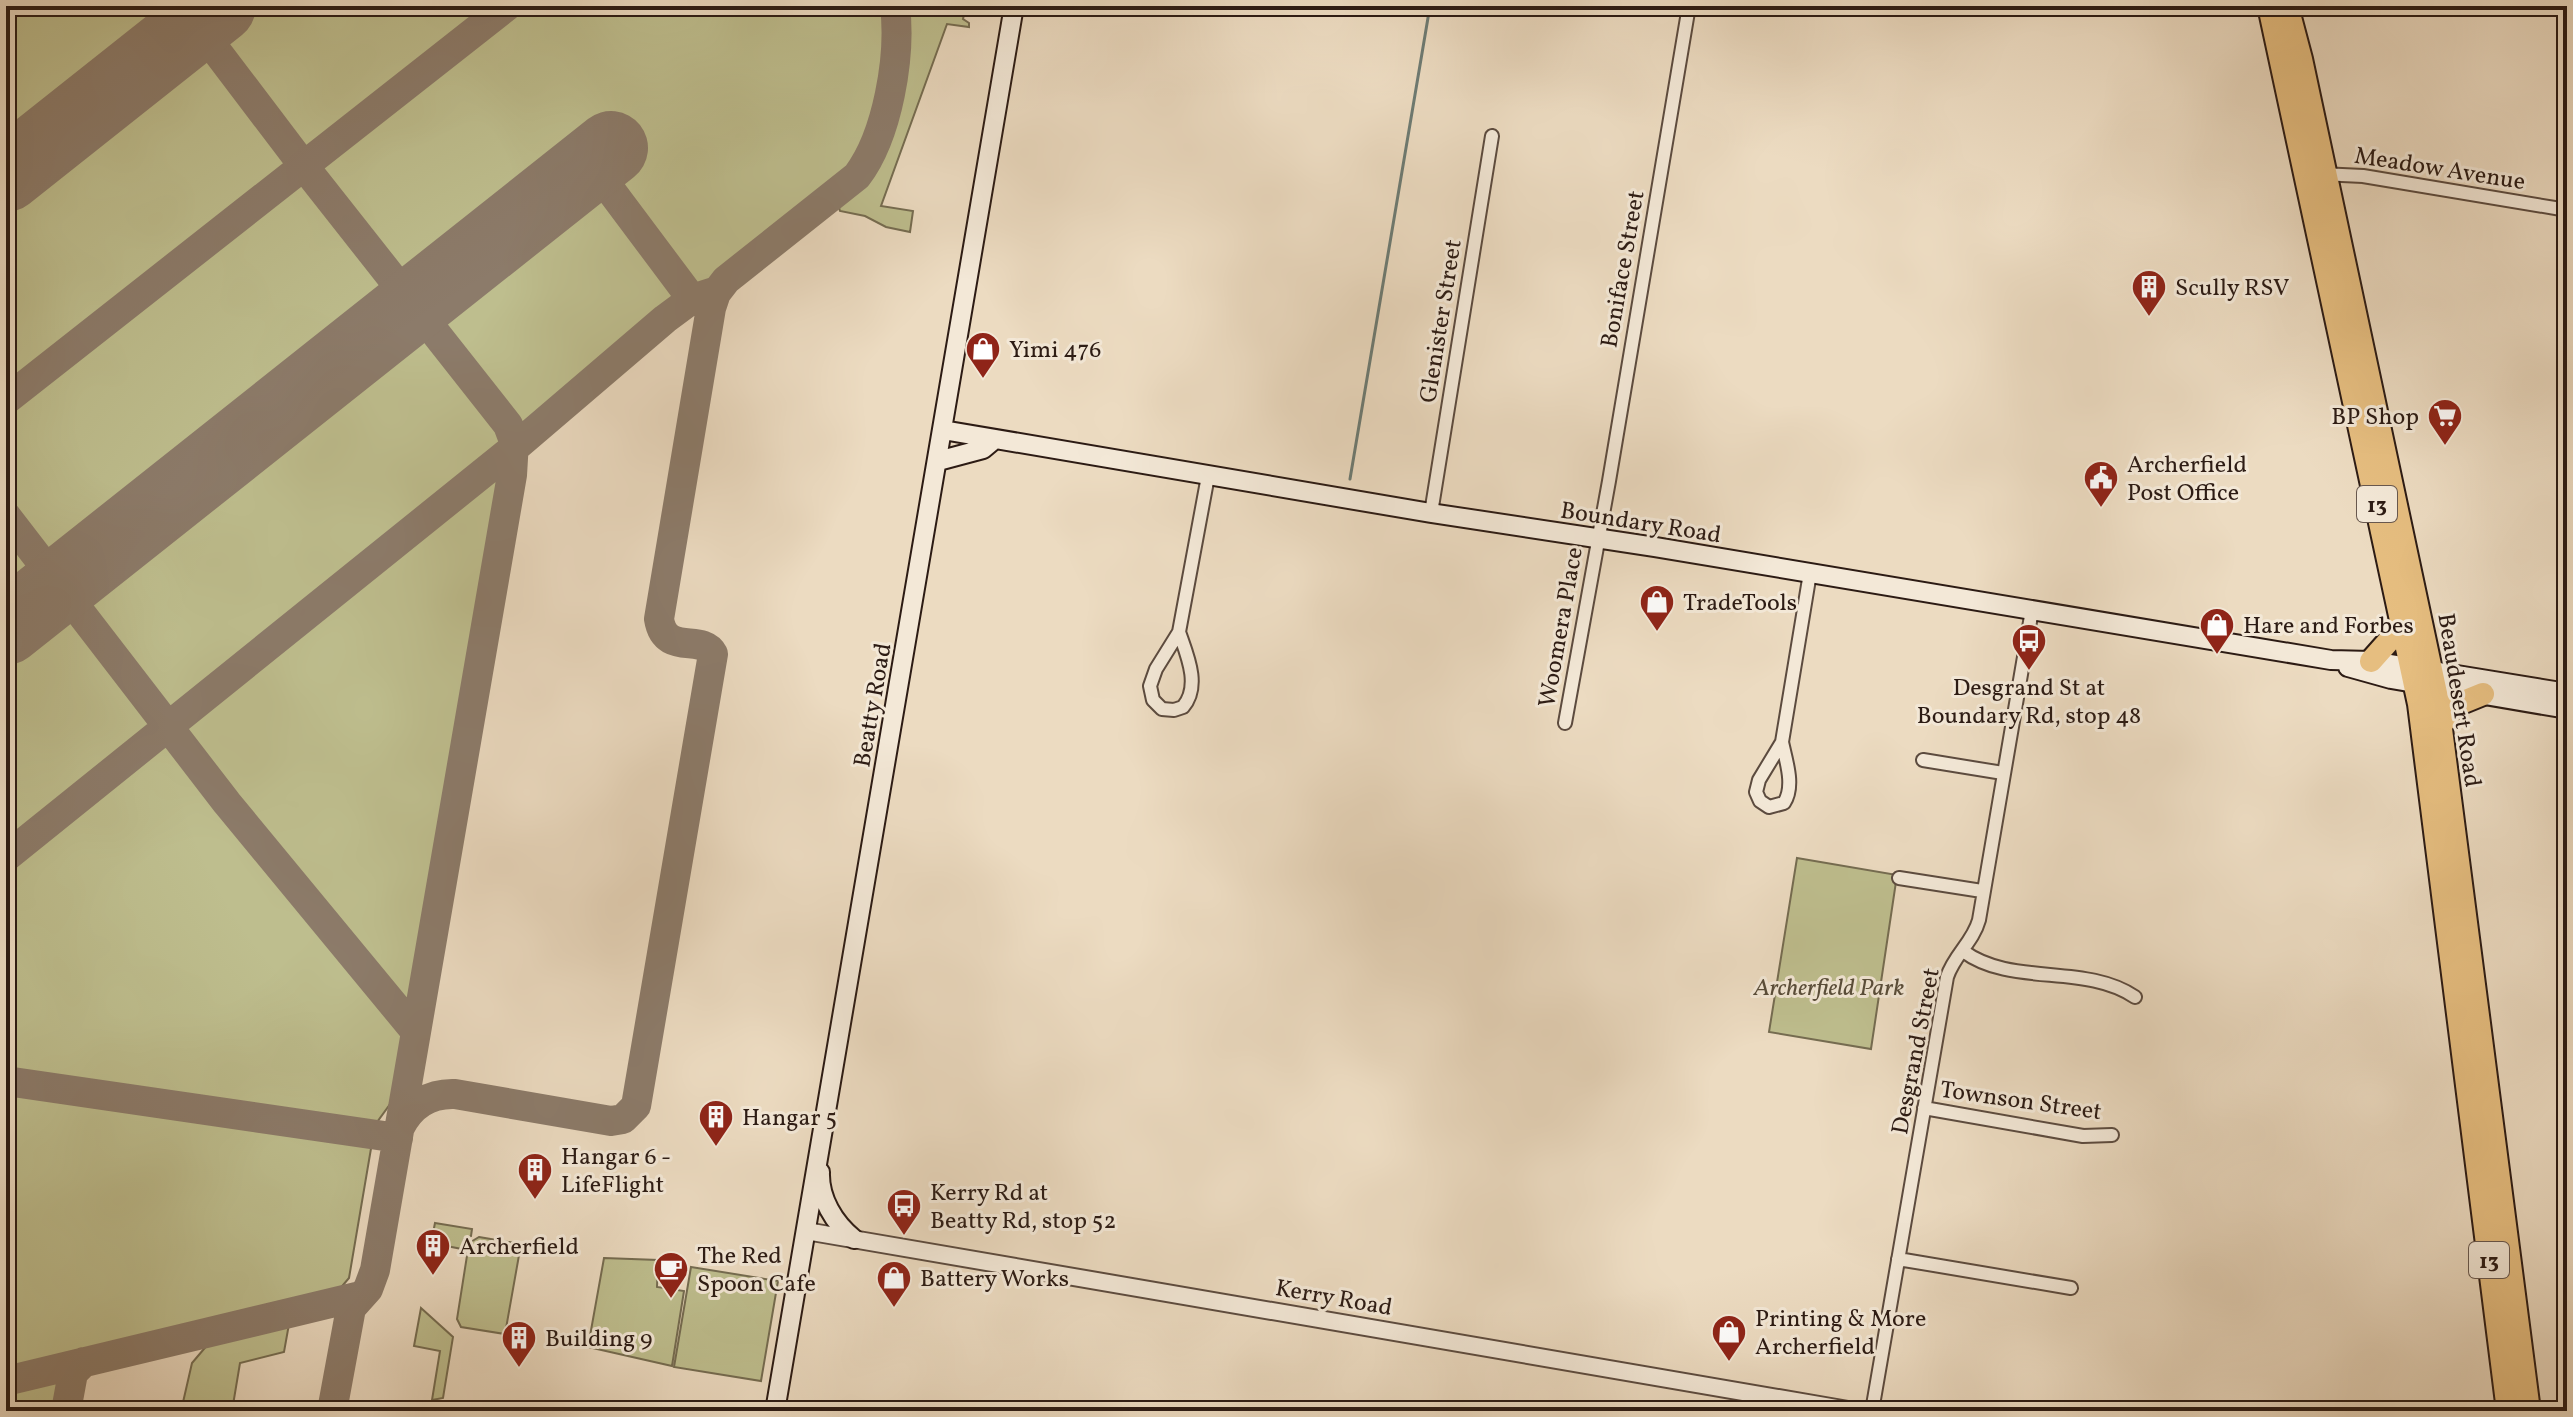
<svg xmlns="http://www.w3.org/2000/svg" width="2573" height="1417" font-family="Vollkorn,serif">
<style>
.green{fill:#bebe8e;stroke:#756c51;stroke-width:2}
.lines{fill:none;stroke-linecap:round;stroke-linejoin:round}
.stream{stroke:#6d7b73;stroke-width:3}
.taxiway{stroke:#8c7b6a;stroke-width:30}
.runway{stroke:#8c7b6a;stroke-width:74}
.minor-casing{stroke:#5c4b3f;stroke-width:16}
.tertiary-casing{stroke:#5c4b3f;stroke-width:20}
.secondary-casing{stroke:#2c1b14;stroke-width:22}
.trunk-casing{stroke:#2c1b14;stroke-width:26}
.minor{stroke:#f3e8d7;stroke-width:12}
.tertiary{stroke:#f3e8d7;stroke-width:16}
.secondary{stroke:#f3e8d7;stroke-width:18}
.trunk{stroke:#e6be80;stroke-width:22}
.labels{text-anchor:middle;stroke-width:6;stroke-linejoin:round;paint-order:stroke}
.shield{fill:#f3e8d7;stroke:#68584e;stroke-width:2}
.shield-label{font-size:22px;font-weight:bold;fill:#2c1b14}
.street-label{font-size:24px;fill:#2c1b14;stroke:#f3e8d7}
.poi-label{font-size:24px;fill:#2c1b14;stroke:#f3e8d7;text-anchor:start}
.park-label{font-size:24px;font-style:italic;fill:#584c39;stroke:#f3e8d7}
</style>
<rect width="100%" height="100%" fill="#ecdbc1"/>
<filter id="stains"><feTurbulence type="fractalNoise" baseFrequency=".0025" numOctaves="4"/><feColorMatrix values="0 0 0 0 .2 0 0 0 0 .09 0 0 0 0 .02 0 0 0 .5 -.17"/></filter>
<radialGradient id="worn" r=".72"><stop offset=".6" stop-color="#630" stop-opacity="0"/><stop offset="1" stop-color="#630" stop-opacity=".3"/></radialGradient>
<!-- green -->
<path class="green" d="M6,6H966L963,19L969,23V27L947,24L881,206L913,211L910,232L886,227L865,216L840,211L837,201C842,192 852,190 856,180L852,175H844L509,441L393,1100L375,1125L349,1278L338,1291L6,1369Z
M1797,858L1897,875L1871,1049L1769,1032Z
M435,1223L472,1229L471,1236L464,1239L462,1249L431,1243Z
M479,1237L521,1244L505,1334L461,1327L457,1319L469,1243Z
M604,1258L658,1260L657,1287L684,1291L672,1366L588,1347Z
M691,1267L778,1281L761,1381L674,1367Z
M421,1308L453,1337L443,1398L432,1400L440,1351L414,1346Z
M289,1324L284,1352L240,1363L232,1411H181L192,1363L209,1343Z
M55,1380L59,1386L55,1411H6V1391Z"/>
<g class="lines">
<!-- stream -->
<path class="stream" d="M1350,479L1430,6"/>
<!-- taxiway -->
<path class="taxiway" d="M196,24L303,165L508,425L514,441L512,475L375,1270L368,1289L351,1308L332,1411
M591,164L692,299
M6,400L507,6
M6,516L227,803L416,1032
M6,857L514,448L665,319L692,299L717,291
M6,1081L398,1138
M400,1127C411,1105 430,1093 455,1094L611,1121L623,1119L636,1106L713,654C702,633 665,657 659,619L711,308L716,293L726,280L857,176C888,135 901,56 895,6
M6,1381L360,1296
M66,1411L73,1373L84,1362"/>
<!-- runway -->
<path class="runway" d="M6,175L219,6
M6,628L611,148"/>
<defs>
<path id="minor" d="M2321,174L2363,176L2567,210
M1431,513L1492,136
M1179,632C1187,655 1201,686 1183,707L1174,710L1162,709L1153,700L1150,686L1156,669L1179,632L1208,476
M1565,723L1609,481L1689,6
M1782,742C1786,761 1795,786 1784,803L1769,807L1760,801L1756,792L1759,780L1782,742L1810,573
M1923,760L2003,773
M1899,878L1982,891
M1963,951C2011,987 2085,963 2135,997
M1924,1108L2083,1136L2112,1135
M1898,1259L2071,1288
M1872,1411L1947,977C1954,955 1973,942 1979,920L2032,610"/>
<path id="tertiary" d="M806,1231L1854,1411"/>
<path id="secondary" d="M943,430L1431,513L1655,547L2331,660L2371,661L2567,693
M938,461L983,449L995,439
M2348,667L2391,679L2567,709
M820,1172C819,1198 834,1223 854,1239
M775,1411L1014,6"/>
<path id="trunk" d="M2269,6L2419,704L2508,1411
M2287,6L2301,59L2437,698L2529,1411
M2371,661L2403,625
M2442,724L2456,705L2483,694"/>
</defs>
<!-- minor casing -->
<use href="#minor" class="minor-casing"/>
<!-- tertiary casing -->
<use href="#tertiary" class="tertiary-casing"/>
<!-- secondary casing -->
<use href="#secondary" class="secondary-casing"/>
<!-- trunk casing -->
<use href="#trunk" class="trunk-casing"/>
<!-- minor -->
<use href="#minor" class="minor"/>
<!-- tertiary -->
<use href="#tertiary" class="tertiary"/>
<!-- secondary -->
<use href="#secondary" class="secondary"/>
<!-- trunk -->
<use href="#trunk" class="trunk"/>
</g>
<!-- icons -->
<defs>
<symbol id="building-pin" viewBox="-11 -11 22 30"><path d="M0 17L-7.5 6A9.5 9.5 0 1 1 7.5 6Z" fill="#8f2418" stroke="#f3e8d7"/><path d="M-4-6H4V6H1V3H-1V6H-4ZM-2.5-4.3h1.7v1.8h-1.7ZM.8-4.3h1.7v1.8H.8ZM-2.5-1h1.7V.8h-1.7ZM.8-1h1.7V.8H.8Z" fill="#fff"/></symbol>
<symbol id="shop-pin" viewBox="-11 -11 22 30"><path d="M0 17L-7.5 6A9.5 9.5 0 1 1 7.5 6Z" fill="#8f2418" stroke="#f3e8d7"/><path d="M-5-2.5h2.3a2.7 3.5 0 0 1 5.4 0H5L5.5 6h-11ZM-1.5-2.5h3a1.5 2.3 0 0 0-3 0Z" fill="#fff"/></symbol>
<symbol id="supermarket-pin" viewBox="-11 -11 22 30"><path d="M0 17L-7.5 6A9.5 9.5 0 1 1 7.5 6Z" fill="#8f2418" stroke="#f3e8d7"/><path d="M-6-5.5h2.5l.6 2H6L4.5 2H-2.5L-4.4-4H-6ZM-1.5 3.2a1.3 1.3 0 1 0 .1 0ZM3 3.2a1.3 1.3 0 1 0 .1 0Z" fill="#fff"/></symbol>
<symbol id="civic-pin" viewBox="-11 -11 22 30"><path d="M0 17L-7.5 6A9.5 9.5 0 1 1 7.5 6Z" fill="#8f2418" stroke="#f3e8d7"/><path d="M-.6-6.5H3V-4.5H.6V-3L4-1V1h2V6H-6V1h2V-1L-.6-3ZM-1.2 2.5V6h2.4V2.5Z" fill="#fff"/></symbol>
<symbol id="bus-pin" viewBox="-11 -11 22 30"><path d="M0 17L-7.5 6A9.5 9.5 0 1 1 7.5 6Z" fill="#8f2418" stroke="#f3e8d7"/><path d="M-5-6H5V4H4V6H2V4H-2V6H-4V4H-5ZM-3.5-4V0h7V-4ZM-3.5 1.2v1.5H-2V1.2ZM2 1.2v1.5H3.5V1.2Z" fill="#fff"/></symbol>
<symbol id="cafe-pin" viewBox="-11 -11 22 30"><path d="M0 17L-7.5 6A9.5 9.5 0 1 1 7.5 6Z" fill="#8f2418" stroke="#f3e8d7"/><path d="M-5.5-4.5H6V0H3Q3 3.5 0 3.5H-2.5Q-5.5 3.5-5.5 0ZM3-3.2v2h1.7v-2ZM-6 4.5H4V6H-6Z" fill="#fff"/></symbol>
</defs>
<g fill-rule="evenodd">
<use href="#building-pin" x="2129" y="267" width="40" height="54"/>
<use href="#shop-pin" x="963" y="329" width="40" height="54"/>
<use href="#supermarket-pin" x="2425" y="396" width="40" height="54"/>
<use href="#civic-pin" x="2081" y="458" width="40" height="54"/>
<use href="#shop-pin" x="1637" y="582" width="40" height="54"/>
<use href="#shop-pin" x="2197" y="605" width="40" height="54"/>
<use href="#bus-pin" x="2009" y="621" width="40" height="54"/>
<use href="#building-pin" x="696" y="1097" width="40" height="54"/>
<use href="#building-pin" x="515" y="1150" width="40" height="54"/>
<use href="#bus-pin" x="884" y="1186" width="40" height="54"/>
<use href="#building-pin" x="413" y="1226" width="40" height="54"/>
<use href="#cafe-pin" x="651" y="1249" width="40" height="54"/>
<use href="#shop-pin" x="874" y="1258" width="40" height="54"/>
<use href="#shop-pin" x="1709" y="1312" width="40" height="54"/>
<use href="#building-pin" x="499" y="1318" width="40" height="54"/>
</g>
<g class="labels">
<!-- shield labels -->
<g class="shield">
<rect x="2357" y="486" width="40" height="36" rx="6"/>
<rect x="2469" y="1242" width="40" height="36" rx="6"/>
</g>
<g class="shield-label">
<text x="2377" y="512">13</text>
<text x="2489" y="1268">13</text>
</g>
<!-- street labels -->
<g class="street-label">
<text transform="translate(2440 168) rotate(9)" y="8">Meadow Avenue</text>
<text transform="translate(1622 269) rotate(-80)" y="8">Boniface Street</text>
<text transform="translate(1440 321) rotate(-81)" y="8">Glenister Street</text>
<text transform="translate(1641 522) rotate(9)" y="8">Boundary Road</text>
<text transform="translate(1560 627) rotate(-80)" y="8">Woomera Place</text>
<text transform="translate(2460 700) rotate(81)" y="8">Beaudesert Road</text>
<text transform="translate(872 705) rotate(-80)" y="8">Beatty Road</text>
<text transform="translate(1915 1051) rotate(-79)" y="8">Desgrand Street</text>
<text transform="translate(2021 1100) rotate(8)" y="8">Townson Street</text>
<text transform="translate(1334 1297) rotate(10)" y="8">Kerry Road</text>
</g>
<!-- poi labels -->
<g class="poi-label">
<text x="2175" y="295">Scully RSV</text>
<text x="1009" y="357">Yimi 476</text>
<text x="2419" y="424" text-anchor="end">BP Shop</text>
<text x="2127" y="472">Archerfield<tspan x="2127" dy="28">Post Office</tspan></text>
<text x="1683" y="610">TradeTools</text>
<text x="2243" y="633">Hare and Forbes</text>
<text x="2029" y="695" text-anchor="middle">Desgrand St at<tspan x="2029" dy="28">Boundary Rd, stop 48</tspan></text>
<text x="742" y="1125">Hangar 5</text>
<text x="561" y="1164">Hangar 6 -<tspan x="561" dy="28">LifeFlight</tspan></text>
<text x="930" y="1200">Kerry Rd at<tspan x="930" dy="28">Beatty Rd, stop 52</tspan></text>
<text x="459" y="1254">Archerfield</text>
<text x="697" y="1263">The Red<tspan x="697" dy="28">Spoon Cafe</tspan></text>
<text x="920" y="1286">Battery Works</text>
<text x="1755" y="1326">Printing &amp; More<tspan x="1755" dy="28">Archerfield</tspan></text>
<text x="545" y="1346">Building 9</text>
</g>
<!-- park labels -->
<g class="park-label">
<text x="1829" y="995">Archerfield Park</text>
</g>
</g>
<!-- margin -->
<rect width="2573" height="1417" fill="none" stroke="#ecdbc1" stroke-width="32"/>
<rect x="8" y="8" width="2557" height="1401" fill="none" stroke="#2c1b14" stroke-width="4"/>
<rect x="16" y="16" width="2541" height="1385" fill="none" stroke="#2c1b14" stroke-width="2"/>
<rect width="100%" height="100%" filter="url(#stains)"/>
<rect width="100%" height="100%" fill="url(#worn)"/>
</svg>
